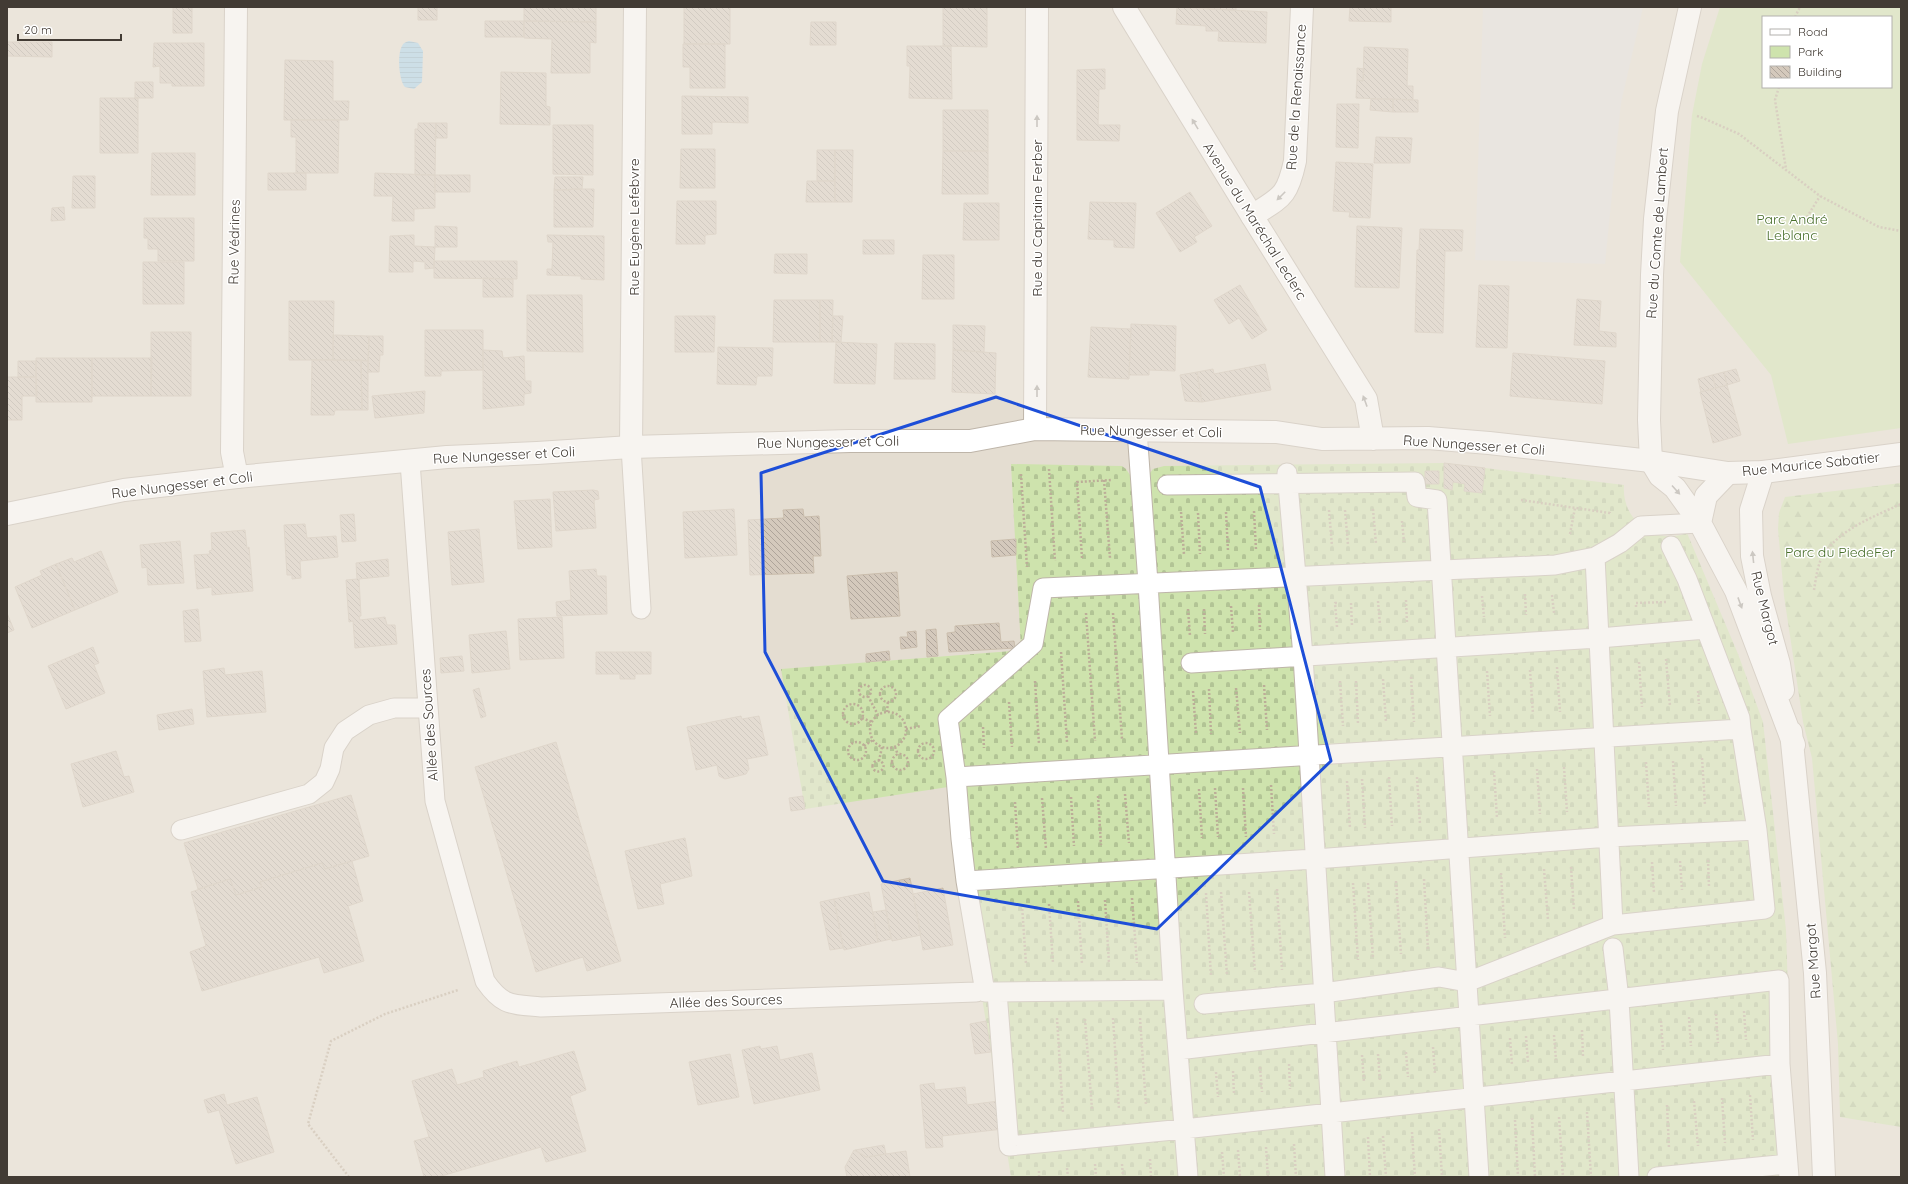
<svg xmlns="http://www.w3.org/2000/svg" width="1908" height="1184" font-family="Quicksand,sans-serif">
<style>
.residential{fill:#e4ddd1;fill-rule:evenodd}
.green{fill:#cee3ad;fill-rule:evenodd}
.forest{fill:url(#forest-firs)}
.cemetery{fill:url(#cemetery-stones)}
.parking{fill:#e1dedb}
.water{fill:url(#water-rules)}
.building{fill:url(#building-back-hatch);stroke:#cbbead}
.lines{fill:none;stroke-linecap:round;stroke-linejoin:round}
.service-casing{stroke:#beb5a9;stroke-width:21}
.minor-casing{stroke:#beb5a9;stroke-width:24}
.tertiary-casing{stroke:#beb5a9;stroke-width:24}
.path{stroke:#bcad98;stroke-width:2.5;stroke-dasharray:2 2;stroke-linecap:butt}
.service{stroke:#fff;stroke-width:19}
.minor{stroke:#fff;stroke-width:22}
.tertiary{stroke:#fff;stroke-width:22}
.oneway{fill:#a09d9a}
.marked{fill:none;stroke:#1d4ed8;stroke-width:3;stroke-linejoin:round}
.labels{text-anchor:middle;stroke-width:3;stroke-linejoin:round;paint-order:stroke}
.street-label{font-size:14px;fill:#423b34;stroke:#fff}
.park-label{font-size:14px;fill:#496f2b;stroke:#fff}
</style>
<defs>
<pattern id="forest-firs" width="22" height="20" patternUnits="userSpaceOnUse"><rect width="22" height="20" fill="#cee3ad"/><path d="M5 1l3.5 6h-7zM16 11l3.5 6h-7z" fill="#b2c495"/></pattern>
<pattern id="cemetery-stones" width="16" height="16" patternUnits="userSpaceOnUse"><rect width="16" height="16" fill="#cee3ad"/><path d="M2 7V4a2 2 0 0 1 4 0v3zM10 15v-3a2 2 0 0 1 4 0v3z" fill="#b2c495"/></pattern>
<pattern id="water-rules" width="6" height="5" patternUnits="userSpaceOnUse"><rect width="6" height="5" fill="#a2d1eb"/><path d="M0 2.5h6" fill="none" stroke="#8db4ca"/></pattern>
<pattern id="building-back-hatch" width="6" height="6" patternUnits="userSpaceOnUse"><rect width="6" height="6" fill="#d4c9bc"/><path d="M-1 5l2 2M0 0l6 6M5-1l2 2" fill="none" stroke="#aea49a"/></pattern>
</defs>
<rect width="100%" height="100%" fill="#f0ebe3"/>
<!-- residential -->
<path class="residential" d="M7,7H1901V1177H7ZM1763,17H1891V87H1763Z"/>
<!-- green -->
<path class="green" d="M1720,7H1901V428L1788,444L1771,375L1680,262L1692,115L1702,64ZM1763,17H1891V87H1763Z"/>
<!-- forest -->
<path class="forest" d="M1901,483V1127L1840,1117L1838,1044L1812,758L1803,722L1784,596L1778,529L1779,513L1785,497Z"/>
<!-- cemetery -->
<path class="cemetery" d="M1444,463L1624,485C1621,519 1654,546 1687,533L1738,654L1763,722L1786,930L1790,1054L1784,1055L1794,1177H1011L948,787L805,809L781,669L1012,651L1021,649L1011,464L1122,466L1126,469L1130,475L1150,473L1153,469L1164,466Z"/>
<!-- parking -->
<path class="parking" d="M1483,7H1643L1621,103L1605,264L1475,260Z"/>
<!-- water -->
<path class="water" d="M409,41L418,43L423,51L422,82L414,89L405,87C399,81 397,54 402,46C403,43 406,42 409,41Z"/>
<!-- building -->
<path class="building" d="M173,7H192V33H173Z
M416,7H437V20H418V7Z
M524,7H596V22L524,21Z
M684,7H730V44H684Z
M943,7H987V47L943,46Z
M1177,7L1267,12L1266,43L1218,41L1219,31H1206V26L1176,24Z
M1207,7H1236V10L1207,9Z
M1350,7H1391V22L1349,21Z
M485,21H524V37H485Z
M524,21L596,22V43L590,42V73H551L552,39L524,38Z
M811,22H836V45H810Z
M7,42H52V57L7,56Z
M154,43H204V86H172V83H160V66L153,67Z
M683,44H725V88H690V67H683Z
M907,46H951L952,99L909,98L910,66H907Z
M1364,47L1408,49L1407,86H1413V100L1356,98L1357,80L1363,81Z
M285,60L333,61V101H349L348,120H284Z
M1357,68L1364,69L1363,81L1357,80Z
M1105,69V89H1099L1098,125H1120L1119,141L1077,140V70Z
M501,72L546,73V106L550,107V125L500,124Z
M135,82H153V98H135Z
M682,96L748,97V123L712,122V134H682Z
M100,98H138V153H100Z
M1371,99H1393V112L1370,110Z
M1393,99L1418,100V112H1393Z
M1337,104H1359L1358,148L1336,147Z
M943,110H988V151H943Z
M291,120H339L338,173H296V137H291Z
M418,123H436L435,175H415V129H418Z
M436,123H447V138H435Z
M553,125H593V175L553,174Z
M1376,137L1412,138L1410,163H1374Z
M681,149H715V188H680Z
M817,150H835V181H817Z
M835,150H853L852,202H835Z
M943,151H988V194H942Z
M152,153H195V195H151Z
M1336,162L1373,164L1370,218L1349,217L1350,212L1333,211Z
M268,173H306V190H268Z
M375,173L435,175V208L414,209V221H392L393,196H374Z
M435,175H470V192H435Z
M73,176H95V208H72Z
M555,177H583L582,189L554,190Z
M807,181H835V202H806Z
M571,189H594L593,227H554V190H571Z
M1190,192L1212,226L1194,237L1197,242L1180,252L1156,213Z
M677,201H716V234L705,235V244H676Z
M1090,202L1136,203L1134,248L1114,247V240L1088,239Z
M964,203H999V240H963Z
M64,207L65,220L51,221L52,208Z
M144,218H194V261H158V249H148V238H144Z
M435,226L457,227V247H435Z
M1357,226L1402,228L1399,288L1355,287Z
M1420,229L1463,230L1462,251H1445L1443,333L1415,332L1417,250H1419Z
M414,235V246L435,247L434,268L425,269V262L413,261V272H389L390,236Z
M547,235L604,236V280L581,279V276L547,275V269H552L553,242H548Z
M863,240H894V254H863Z
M775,254H807V274L774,273Z
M923,255H954V299H922Z
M434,261H517V279L434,278Z
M143,262H184V304H143Z
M483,278L513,279V297H483Z
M1240,285L1267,330L1252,339L1239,318L1229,324L1214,300Z
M1479,285L1509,286L1507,348L1476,347Z
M527,295H582L583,352L527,351Z
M1577,299L1601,301L1599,331L1616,333V347L1574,345Z
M774,300H820V342H773Z
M820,300H833L832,342H820Z
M289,301H334L333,360H289Z
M675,316H715L714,352H675Z
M833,316H843L841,342H832Z
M1131,324L1176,326L1175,371L1149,370V375H1129Z
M953,325L985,326L984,352L953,350Z
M1091,327L1131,329L1129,379L1088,377Z
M425,330H483V370L441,371V376H425Z
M151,332H191V396H151Z
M333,335L369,336L368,361L333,360Z
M369,336H383V355H380L379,372H368Z
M836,342L877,344L875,384L834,383Z
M895,343L935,344V379H894Z
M718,347L773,348L772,376H757L756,385L717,384Z
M483,350L502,351L503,358L524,356L525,381H531V393L524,394V405L483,409Z
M953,350L996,353L995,394L952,392Z
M1513,353L1605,361L1602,404L1510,396Z
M36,358H92V402H36Z
M92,358H152L151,396H92Z
M312,360H361L362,410H335L334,415H311Z
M361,360L368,361V410H362Z
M18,361H36V377H18Z
M1265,364L1271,390L1202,402L1197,372L1213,369L1214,374Z
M1736,369L1740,381L1727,385L1724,372Z
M1197,372L1202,402L1185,401L1180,375Z
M1724,372L1727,385L1716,388L1712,375Z
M1712,375L1716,388L1701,392L1698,379Z
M7,377H36L37,396H22V420H7Z
M1727,385L1741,435L1713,443L1700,392Z
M425,391L424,413L375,418L372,396Z
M1444,463L1485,468L1482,493L1464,491L1465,484L1453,482L1452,490L1444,488Z
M1425,471H1439V484H1425Z
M593,490L598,491L599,499L594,500L596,528L556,531L553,492Z
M550,499L552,547L518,549L514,501Z
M734,509L737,555L685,558L683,512Z
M803,509L804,517L819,516L821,556H813L814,573L750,575L748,520L784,518L783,510Z
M354,514L356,541L342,542L340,515Z
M305,524L307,538L336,536L338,557L300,561L301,578L292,579V575H287L284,525Z
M479,529L484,582L452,585L448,532Z
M245,530L247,548L249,547L253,591L212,595V587L197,589L194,555L210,554L209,551L212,550L211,533Z
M1016,539V555L992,557L991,541Z
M180,541L184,583L148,585L147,567L142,568L140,545Z
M101,551L118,592L75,610L56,564L72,558L74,562Z
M388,559L389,576L359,579L361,616H359L360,620L385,617L387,625H395L397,644L355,648L353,621L349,622L346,580L357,579L356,563Z
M56,564L75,610L32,628L15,587L42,575L40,571Z
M596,569L597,576H606L607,614L557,616L556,602L571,600L569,571Z
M897,572L900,616L851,619L847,576Z
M198,609L201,641L185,642L183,611Z
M7,613L14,630L7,633Z
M562,617L564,658L520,660L518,619Z
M999,623L1001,642L1014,641L1015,648L949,652L947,633L955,632V626Z
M936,629L938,656L927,657L926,630Z
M506,631L510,669L472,673L469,635Z
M916,631L917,647L901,649L900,637H908L907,632Z
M93,647L99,663L94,665L105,693L66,709L48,666Z
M889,651L890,660L866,662V654Z
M596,652H651V674H635V679H620V674H596Z
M462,656L464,671L441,673L440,658Z
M224,668L225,675L262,671L266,712L207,717L203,671Z
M479,688L486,716L481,718L473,690Z
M192,709L194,724L159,730L157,715Z
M741,716L742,719L759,716L768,755L747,759L749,769L746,774L725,779L719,776L717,765L696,770L687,727Z
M556,742L621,961L587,971L583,957L536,972L475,767Z
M116,751L124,777L129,776L134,792L83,807L71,764Z
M351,795L369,856L325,869L322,863L260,882L262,887L236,895L230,879L198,889L184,843Z
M803,796L805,809L791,811L789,798Z
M685,838L692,876L660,884L664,904L638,909L625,851Z
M352,861L363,901L348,906L364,961L324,973L319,957L202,991L190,952L206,946L191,892L230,879L236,895L262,887L260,882L322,863L325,869Z
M910,878L921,935L892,941L881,884Z
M943,888L953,945L923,950L913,894Z
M869,892L878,942L844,950L834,899Z
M834,899L843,948L830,950L820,902Z
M886,910L891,939L878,942L873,912Z
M986,1021L991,1052L975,1054L970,1024Z
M760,1046L761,1049L777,1046L780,1060L812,1053L820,1090L754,1104L742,1050Z
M574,1051L586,1090L570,1096L586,1151L546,1162L541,1147L438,1177H424L414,1141L429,1137L412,1081L452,1069L457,1085L484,1077L483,1071L517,1061L519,1067Z
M730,1054L739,1097L698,1105L689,1062Z
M934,1083L935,1090L965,1087L967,1105L999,1101L1003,1129L942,1136L943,1147L926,1148L920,1085Z
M224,1094L227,1105L257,1097L274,1152L236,1164L219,1110L208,1113L204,1100Z
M884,1145L886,1154L866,1157L855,1150Z
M854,1150L866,1157L906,1151L910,1177H847L845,1167Z"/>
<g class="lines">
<defs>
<path id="service" d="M1137,430L1148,583L1173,990L1188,1177
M631,447L641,609
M410,462L435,801L485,981C503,1007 512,1004 541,1007L976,992
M1287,473L1303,656L1335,1177
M1167,485L1415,482L1417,497L1437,500L1479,1177
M1671,546L1687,579L1740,718L1741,729
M1595,557L1613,925
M1191,663L1599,638L1706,629
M956,777L948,719L1033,644L1043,588L1555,565L1595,557L1620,543L1641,526L1700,523
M181,830L309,794L324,782L330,769L334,748L345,731L369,715L394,708H428
M1757,830L1609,837L1315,859L966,881L985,992H997L1009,1146L1184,1129L1780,1064
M966,881L961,839L956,777L1741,729L1757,830L1765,909L1613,925L1467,982L1439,977L1323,993L1204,1004
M1613,948L1619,999L1629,1177
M997,992L1173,990
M1178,1050L1779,980L1780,1064L1789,1177
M1657,1177L1788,1164"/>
<path id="minor" d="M236,7L232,452L237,477
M1690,7L1667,111L1655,219L1652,275L1649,420L1651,461L1660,476L1675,488L1700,523L1736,591L1794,745
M1252,216C1281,197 1287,198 1295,161L1302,7
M1035,429L1037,7
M631,447L635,7
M1763,472L1751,510L1752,556L1760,596L1779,664L1783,690
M1700,523L1706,496L1728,473
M1791,732L1815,973L1824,1177"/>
<path id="tertiary" d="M1124,7L1252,216L1366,399L1373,439
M7,514L124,490L237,477L447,457L537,453L631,447L850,441H970L1035,429L1276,432L1322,439L1428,438L1489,443L1651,461L1728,473L1763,472L1901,454"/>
</defs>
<!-- service casing -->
<use href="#service" class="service-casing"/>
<!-- minor casing -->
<use href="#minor" class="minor-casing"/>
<!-- tertiary casing -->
<use href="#tertiary" class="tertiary-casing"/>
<!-- path -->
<path class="path" d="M1795,17L1800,7
M1779,87L1775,100L1786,169
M1697,116L1703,118L1739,134L1820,196L1879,227L1901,231
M1807,217L1820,196
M1049,469L1055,561
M1021,474L1027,567
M1104,480L1110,558
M1521,500L1610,513V514
M1373,509L1376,544
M1329,510L1332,546
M1345,510L1348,545
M1254,511L1256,550
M1181,512L1184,555
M1226,512L1228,551
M1198,513L1200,554
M1402,521L1404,542
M1570,534L1575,508
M1082,558L1077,482L1112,480
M1814,590C1816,578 1818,561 1825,552C1843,528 1875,516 1901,504
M1525,594L1526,615
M1552,595L1554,613
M1482,596L1484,617
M1406,600L1407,623
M1378,601L1380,625
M1351,603L1352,626
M1259,605L1260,630
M1231,606L1233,633
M1636,607V603L1667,602
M1188,609L1190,636
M1204,609L1205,634
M1086,613L1095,741
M1113,613L1122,739
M1337,627L1335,603H1337
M1061,652L1067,742
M1666,659L1670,706
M1639,662L1642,707
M1557,667L1560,712
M1530,670L1533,714
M1487,671L1490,716
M1411,677L1414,722
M1383,679L1386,722
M1035,681L1039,744
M1340,681L1343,726
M1356,681L1358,724
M1264,685L1267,730
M859 691a6 6 0 1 1 12 0a6 6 0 1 1-12 0Z
M880 694a8 8 0 1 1 16 0a8 8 0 1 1-16 0Z
M1236,688L1240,733
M1209,689L1211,734
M1193,691L1196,734
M1698,691L1699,704
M868,696L878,715
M1009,702L1012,747
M843 714a10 10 0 1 1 20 0a10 10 0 1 1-20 0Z
M887,712L888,701
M870 730a18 18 0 1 1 36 0a18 18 0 1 1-36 0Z
M862,718L872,722
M983,727L984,748
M906,729L921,726
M848 751a9 9 0 1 1 18 0a9 9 0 1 1-18 0Z
M918 751a8 8 0 1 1 16 0a8 8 0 1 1-16 0Z
M864,746L873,740
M895,747L898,755
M892 762a8 8 0 1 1 16 0a8 8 0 1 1-16 0Z
M1702,758L1705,805
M872.5 766a5.5 5.5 0 1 1 11 0a5.5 5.5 0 1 1-11 0Z
M879,761L882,747
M1673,761L1676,806
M1646,762L1649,807
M1564,767L1567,812
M1537,769L1540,814
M1494,771L1497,818
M1389,777L1392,826
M1417,777L1420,824
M1362,779L1365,828
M1347,781L1350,828
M1271,785L1274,834
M1215,788L1218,837
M1243,788L1246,837
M1199,789L1202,838
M1125,794L1129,843
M1098,796L1101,845
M1071,797L1074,846
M1042,798L1046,849
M1015,802L1018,850
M1708,860L1709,887
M1680,861L1682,890
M1652,862L1654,893
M1571,867L1574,910
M1544,869L1548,920
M1501,873L1505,938
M1424,879L1428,950
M1396,881L1401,954
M1353,883L1358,960
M1368,883L1373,958
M1277,889L1282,970
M1221,892L1227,975
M1249,892L1255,972
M1206,893L1211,976
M1132,898L1137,963
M1105,900L1109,963
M1078,901L1082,964
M1049,904L1053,963
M1022,905L1026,964
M1744,1011L1746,1040
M1716,1014L1718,1043
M1689,1017L1691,1046
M1057,1018L1063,1113
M1113,1018L1119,1109
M1140,1018L1146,1105
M1085,1019L1092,1109
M1661,1021L1663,1050
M1582,1030L1583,1057
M1554,1035L1556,1060
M1526,1036L1528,1063
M1510,1038L1512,1065
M1433,1047L1435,1074
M1406,1052L1408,1077
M1378,1054L1380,1081
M1362,1055L1364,1082
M1289,1064L1290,1089
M1260,1067L1262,1092
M1233,1071L1234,1095
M1216,1072L1218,1097
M1750,1095L1753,1140
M1722,1098L1725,1143
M1694,1101L1698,1146
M1667,1105L1669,1148
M1587,1112L1591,1177
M1559,1117L1563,1177
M1532,1118L1535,1177
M1515,1120L1518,1177
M1439,1129L1442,1177
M1412,1132L1415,1177
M1383,1136L1386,1177
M1368,1137L1370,1177
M1294,1144L1296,1177
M1266,1147L1268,1177
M1238,1150L1240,1177
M1222,1152L1224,1177
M1150,1159L1151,1177
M1095,1164L1096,1177
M1122,1164L1123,1177
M1067,1168L1068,1177
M1039,1171V1177
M349,1177L308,1124L331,1041L385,1014L458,990"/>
<!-- service -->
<use href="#service" class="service"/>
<!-- minor -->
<use href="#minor" class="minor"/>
<!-- tertiary -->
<use href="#tertiary" class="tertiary"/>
</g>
<!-- one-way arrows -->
<defs><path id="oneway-solid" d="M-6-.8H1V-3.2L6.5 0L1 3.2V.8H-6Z"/></defs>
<g class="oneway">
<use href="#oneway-solid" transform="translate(1037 121) rotate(-90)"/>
<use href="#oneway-solid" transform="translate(1195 124) rotate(-121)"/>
<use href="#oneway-solid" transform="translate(1281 196) rotate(135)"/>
<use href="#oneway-solid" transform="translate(1037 391) rotate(-90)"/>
<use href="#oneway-solid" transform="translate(1365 401) rotate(-110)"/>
<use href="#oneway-solid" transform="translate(1676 490) rotate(48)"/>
<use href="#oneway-solid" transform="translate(1753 557) rotate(-96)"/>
<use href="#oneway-solid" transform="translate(1740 603) rotate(70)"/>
</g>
<!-- marked area -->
<path d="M0 0H1908V1184H0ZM996,397L1260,487L1331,761L1157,929L883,881L765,652L761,473Z" fill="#f0ebe3" fill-opacity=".55" fill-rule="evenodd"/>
<path class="marked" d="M996,397L1260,487L1331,761L1157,929L883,881L765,652L761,473Z"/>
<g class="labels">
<!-- street labels -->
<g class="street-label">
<text transform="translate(1296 97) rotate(-86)" y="5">Rue de la Renaissance</text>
<text transform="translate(1037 218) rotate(-90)" y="5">Rue du Capitaine Ferber</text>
<text transform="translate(1255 221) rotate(58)" y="5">Avenue du Maréchal Leclerc</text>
<text transform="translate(634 227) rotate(-90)" y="5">Rue Eugène Lefebvre</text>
<text transform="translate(1657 233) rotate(-86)" y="5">Rue du Comte de Lambert</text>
<text transform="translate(234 242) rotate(-89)" y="5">Rue Védrines</text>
<text transform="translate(1151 431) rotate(1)" y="5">Rue Nungesser et Coli</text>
<text transform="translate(828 442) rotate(-1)" y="5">Rue Nungesser et Coli</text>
<text transform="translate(1474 445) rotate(4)" y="5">Rue Nungesser et Coli</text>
<text transform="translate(504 455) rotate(-3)" y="5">Rue Nungesser et Coli</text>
<text transform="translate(1811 464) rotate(-6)" y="5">Rue Maurice Sabatier</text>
<text transform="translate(182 485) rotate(-7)" y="5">Rue Nungesser et Coli</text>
<text transform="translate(1765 608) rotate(76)" y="5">Rue Margot</text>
<text transform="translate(429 725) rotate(-94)" y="5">Allée des Sources</text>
<text transform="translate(1813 961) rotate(-94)" y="5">Rue Margot</text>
<text transform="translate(726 1001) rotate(-2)" y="5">Allée des Sources</text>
</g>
<!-- park labels -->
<g class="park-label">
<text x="1792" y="224">Parc André<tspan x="1792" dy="16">Leblanc</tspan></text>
<text x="1840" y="557">Parc du PiedeFer</text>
</g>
</g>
<!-- border -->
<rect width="1908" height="1184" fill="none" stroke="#423b34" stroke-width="16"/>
<!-- legend -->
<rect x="1762" y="16" width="130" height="72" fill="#ffffff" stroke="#b3b1ae"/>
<rect x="1770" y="29" width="20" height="6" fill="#ffffff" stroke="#b3b1ae"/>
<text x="1798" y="36" font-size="12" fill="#423b34">Road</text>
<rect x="1770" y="46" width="20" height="12" fill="#cee3ad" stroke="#b3b1ae"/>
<text x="1798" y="56" font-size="12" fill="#423b34">Park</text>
<rect x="1770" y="66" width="20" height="12" fill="url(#building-back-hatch)" stroke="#b3b1ae"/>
<text x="1798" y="76" font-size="12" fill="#423b34">Building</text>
<!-- scale -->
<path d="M18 34v6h103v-6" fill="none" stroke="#423b34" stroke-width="2"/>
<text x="24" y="34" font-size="12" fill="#423b34" stroke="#ffffff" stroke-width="3" paint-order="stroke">20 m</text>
</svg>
